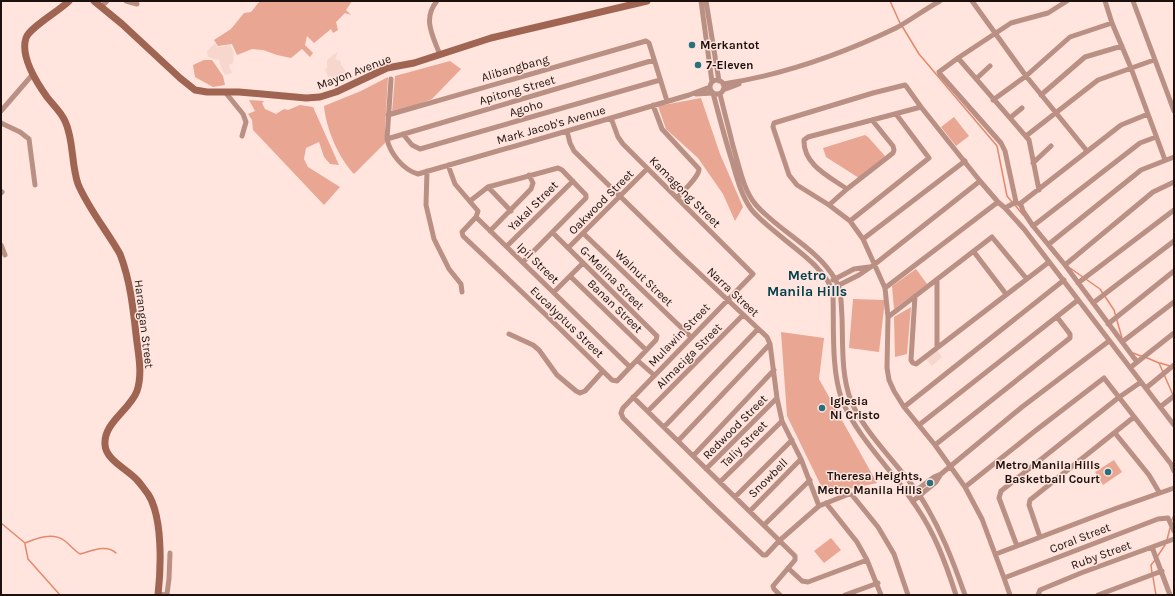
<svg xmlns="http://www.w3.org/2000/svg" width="1175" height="596" font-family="Karla,sans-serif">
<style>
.built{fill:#f7d7cd}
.green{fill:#e9a692}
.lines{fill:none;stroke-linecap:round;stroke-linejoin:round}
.stream{stroke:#e4886c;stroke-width:1.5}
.minor{stroke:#ba9084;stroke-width:5}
.secondary{stroke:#9f6452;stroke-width:7}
.poi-dot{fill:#2a6f7e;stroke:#ffe5dd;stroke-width:1.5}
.labels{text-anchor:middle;stroke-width:3;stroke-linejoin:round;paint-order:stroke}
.poi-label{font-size:12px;font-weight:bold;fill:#1c110e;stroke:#ffe5dd;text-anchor:start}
.street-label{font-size:12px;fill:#1c110e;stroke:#ffe5dd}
.quarter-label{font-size:14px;font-weight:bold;fill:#01404c;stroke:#ffe5dd}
</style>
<rect width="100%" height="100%" fill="#ffe5dd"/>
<!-- built -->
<path class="built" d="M215,43L218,47L230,45L234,53L233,63L229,65L232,73L225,75L221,68L219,59L217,60L208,57L207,51Z
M338,52L335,59L341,61V65L345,70V76L342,77L338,76L337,78L339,84L335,86L331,76L328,77L325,69L327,68V60L334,54Z
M937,350L942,357L932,366L926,359Z"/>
<!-- green -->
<path class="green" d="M260,1H352L346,10L351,15L345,13L336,22L338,30L333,33L331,29L314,43L307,36L305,45L313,53L310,57L302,49L291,58L277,55L263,50L252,49L237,55L232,44L218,46L214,40L231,29L244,13L251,12Z
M204,60H212L223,76L225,85L213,87L195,77L193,65Z
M450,61L461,69L432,99L419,104L392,112L395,76Z
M388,77L385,128V143L354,174C338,157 326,128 324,106L361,91Z
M701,98L720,154L743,207L735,221L723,194L698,158L666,129L658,106Z
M249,100L264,101L262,103L265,109L276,114L284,109L288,110L300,105L313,107L339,165L330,164L324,157L319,142L306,148L304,159L308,167L340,187L324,205L253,130L252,120L248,114L255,111Z
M954,117L969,136L956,146L941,127Z
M865,135L868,137L885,156L859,178L826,157L823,148Z
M916,269L927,284L894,309L892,286Z
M853,299L885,300L879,352L849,348Z
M911,307L907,354L895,357L894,317Z
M781,332L824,338L819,379L877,483L825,494L787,416Z
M1114,460L1122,472L1103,485L1095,472Z
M831,538L841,550L824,563L814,551Z"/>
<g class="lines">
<!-- stream -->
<path class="stream" d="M890,1L900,23
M902,26L919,54L997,146L1007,196L1012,202
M1015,205L1023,215
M1070,268L1100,289L1114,310L1122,338
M1133,353L1141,356
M1145,357L1159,363L1173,395
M1160,363L1170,366
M1171,522L1174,515
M1,523L25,543C37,538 53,532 65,541C70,545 74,550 80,554C92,551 106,544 116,553
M1167,540L1170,528
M25,544L28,559L60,595
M1157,557L1165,545
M1152,573L1151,565L1155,560
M1153,577L1156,595"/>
<!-- minor -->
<path class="minor" d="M126,1L137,4
M437,1C422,19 433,36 440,55
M701,1L712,82
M706,1L719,81
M972,1L1026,76L1087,151
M1105,1L1112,23L1131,68L1165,160
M1133,1L1174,111
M101,7L107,1
M958,58L1029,140L1039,190
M391,79L387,139C390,153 403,170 418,174L567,131L689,95L710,87
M976,79L990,66
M710 87a7 7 0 1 1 14 0a7 7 0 1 1-14 0Z
M723,84C782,75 842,54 896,28C911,20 925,9 940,1
M723,90L739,84
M225,92L243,114L246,122L242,136
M713,93C719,116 725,139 732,161C737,178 741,195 751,209C771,235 828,264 833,294C834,327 831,370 842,400C857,437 890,468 913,502C934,531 945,561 956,595
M696,94L712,93
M720,94C724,111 729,129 733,146C739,165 743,190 756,205C780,232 817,248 835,279C842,290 841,305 842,317C843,345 841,375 851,401C865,434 900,466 920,496C940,527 953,561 965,595
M1041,95L1085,57L1122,46
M993,100L1026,76L1070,37L1112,23
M653,105L662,129L699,169C699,177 683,191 677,198
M1,111L33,74
M388,115L646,41L649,43L667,101
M611,118L618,137L623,144L753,274L623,408L621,413L623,418L711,505L763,555H766L779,541L819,506L849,494L852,495L878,527L894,554L908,595
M1010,118L1022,108
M1,123L20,132L29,139L35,185
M567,131L570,143L574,151L681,256L767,337L770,344L777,398L782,421L801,459L819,506
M403,134L412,145L420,149L660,80
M1026,136L1098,80L1154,60
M387,139L654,60
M1033,163L1051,146
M448,165L455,184L478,211L476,217L630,367
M427,171L426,205L434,239L449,269L461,284L462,292
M488,187L511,211
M847,189C830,177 803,165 804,140L808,137L921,107
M1,193L2,192
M470,201L488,187L558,168L562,170L586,195V198L523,262
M1016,202L1021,205L1023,211L1033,226L1065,265L1137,362
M829,205L847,189L893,153L894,150L893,146L872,120
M1021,205V203L1121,125L1148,114
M1005,208L1016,202L1005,151L1001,143L940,74L939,72L958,58L1011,23L1048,13L1067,1
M476,217L462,232L463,236L547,316L612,380L617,381L656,340L657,336L553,233
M850,221L929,158L896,114
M1033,226L1140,143L1156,137
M490,231L531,189L533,183L529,175
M583,233L691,337
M863,239L965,161
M1049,244L1141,170L1174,157
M1,245L5,255
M507,246L573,181
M568,248L647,169
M974,252L1006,294
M1065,265L1153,192L1174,182
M570,276L646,350
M833,280L854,269L869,267
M937,280V347
M1078,283L1174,210
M835,287L859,275L875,264L980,181
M885,288L998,202
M554,292L583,263
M915,296L911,360L913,363L916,364L1049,262
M1093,303L1174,241
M888,317L992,237L1026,278
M1108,324L1174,271
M509,334L533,345L539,350L557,375L576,391L580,393L585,391L603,371
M1122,342L1174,302
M637,360L654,375
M1131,367L1174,333
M1146,388L1174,365
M633,397L795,556V560L773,586L774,589L780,595
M904,407L1064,280
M1160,407L1174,396
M648,411L743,315
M919,425L1078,300
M664,427L758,329
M1115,433L1149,475L1159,492
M678,441L770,344
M935,445L1070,338V334L1057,317
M693,456L774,370
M706,469L777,398
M720,482L782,421
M965,487L1035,431L1104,378L1171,464L1174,471
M914,492L934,477L941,474
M735,497L792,440
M913,501L936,482L941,474L1022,407L1109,341
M826,503L857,542L867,560L881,595
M750,511L801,459
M764,525L810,480
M1040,537L1029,505L1030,500L1134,417
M1017,546L999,498L1001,491L1118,398L1141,382
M1152,547L1170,595
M996,554L1117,508L1174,488
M788,568L802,581L808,582L867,560
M1004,578L982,519L965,487L935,445L904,407L894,391L889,380L887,368L888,317L885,288L863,239L850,221L829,205L797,185L789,175L773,127L774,123L873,93L905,85L906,86L921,107L980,181L998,202L1005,208L1024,229L1174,425
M158,594L166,595L167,594L169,579L170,553
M845,595L878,583
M1010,595L1004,578L1158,519L1168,518L1174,531
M1038,595L1040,590L1081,573L1174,539
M1098,595L1162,571"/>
<!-- secondary -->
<path class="secondary" d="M69,1C59,11 29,28 26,38C20,56 37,83 47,97C53,105 61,112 65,121C74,140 71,164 78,184C88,208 107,231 120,254C130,280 133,307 136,334C138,353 143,373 137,391C130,410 103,423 105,445C106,460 127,469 137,480C141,484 144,489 148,494C163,517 161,568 158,595
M94,1L122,24L180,78L195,90L207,92H239L306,98L320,97L336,92L387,68L414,63L491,38L647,1"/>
</g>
<!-- markers -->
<g class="poi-dot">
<circle cx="692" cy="45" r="4"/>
<circle cx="698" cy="65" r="4"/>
<circle cx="822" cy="408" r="4"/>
<circle cx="1108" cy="472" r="4"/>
<circle cx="930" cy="483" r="4"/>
</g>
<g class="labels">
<!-- poi labels -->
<g class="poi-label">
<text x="700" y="49">Merkantot</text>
<text x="706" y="69">7-Eleven</text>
<text x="830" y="405">Iglesia<tspan x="830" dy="14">Ni Cristo</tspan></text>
<text x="1100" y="469" text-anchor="end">Metro Manila Hills<tspan x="1100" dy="14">Basketball Court</tspan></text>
<text x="922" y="480" text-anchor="end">Theresa Heights,<tspan x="922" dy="14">Metro Manila Hills</tspan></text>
</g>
<!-- street labels -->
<g class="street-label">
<text transform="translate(515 68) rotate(-16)" y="4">Alibangbang</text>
<text transform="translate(354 72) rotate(-21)" y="4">Mayon Avenue</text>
<text transform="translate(517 90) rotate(-16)" y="4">Apitong Street</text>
<text transform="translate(526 108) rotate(-16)" y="4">Agoho</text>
<text transform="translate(551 125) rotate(-16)" y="4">Mark Jacob's Avenue</text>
<text transform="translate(685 192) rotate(45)" y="4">Kamagong Street</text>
<text transform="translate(601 202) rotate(-45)" y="4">Oakwood Street</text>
<text transform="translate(533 206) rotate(-45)" y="4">Yakal Street</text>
<text transform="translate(538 263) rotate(44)" y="4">Ipil Street</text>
<text transform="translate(612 278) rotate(45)" y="4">G-Melina Street</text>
<text transform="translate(644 278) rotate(44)" y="4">Walnut Street</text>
<text transform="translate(733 292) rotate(43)" y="4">Narra Street</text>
<text transform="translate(615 306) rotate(44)" y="4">Banan Street</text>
<text transform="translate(567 322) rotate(44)" y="4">Eucalyptus Street</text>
<text transform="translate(144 324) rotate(83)" y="4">Harangan Street</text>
<text transform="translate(679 335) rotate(-46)" y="4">Mulawin Street</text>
<text transform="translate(689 356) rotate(-45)" y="4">Almaciga Street</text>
<text transform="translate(735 427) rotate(-45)" y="4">Redwood Street</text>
<text transform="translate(744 444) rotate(-45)" y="4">Taliy Street</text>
<text transform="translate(768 478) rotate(-45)" y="4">Snowbell</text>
<text transform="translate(1080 538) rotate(-21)" y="4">Coral Street</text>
<text transform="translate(1101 555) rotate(-20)" y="4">Ruby Street</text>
</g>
<!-- quarter labels -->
<g class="quarter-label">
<text x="807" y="280">Metro<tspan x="807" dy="16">Manila Hills</tspan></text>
</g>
</g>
<!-- border -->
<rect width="1175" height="596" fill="none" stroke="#1c110e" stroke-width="4"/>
</svg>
